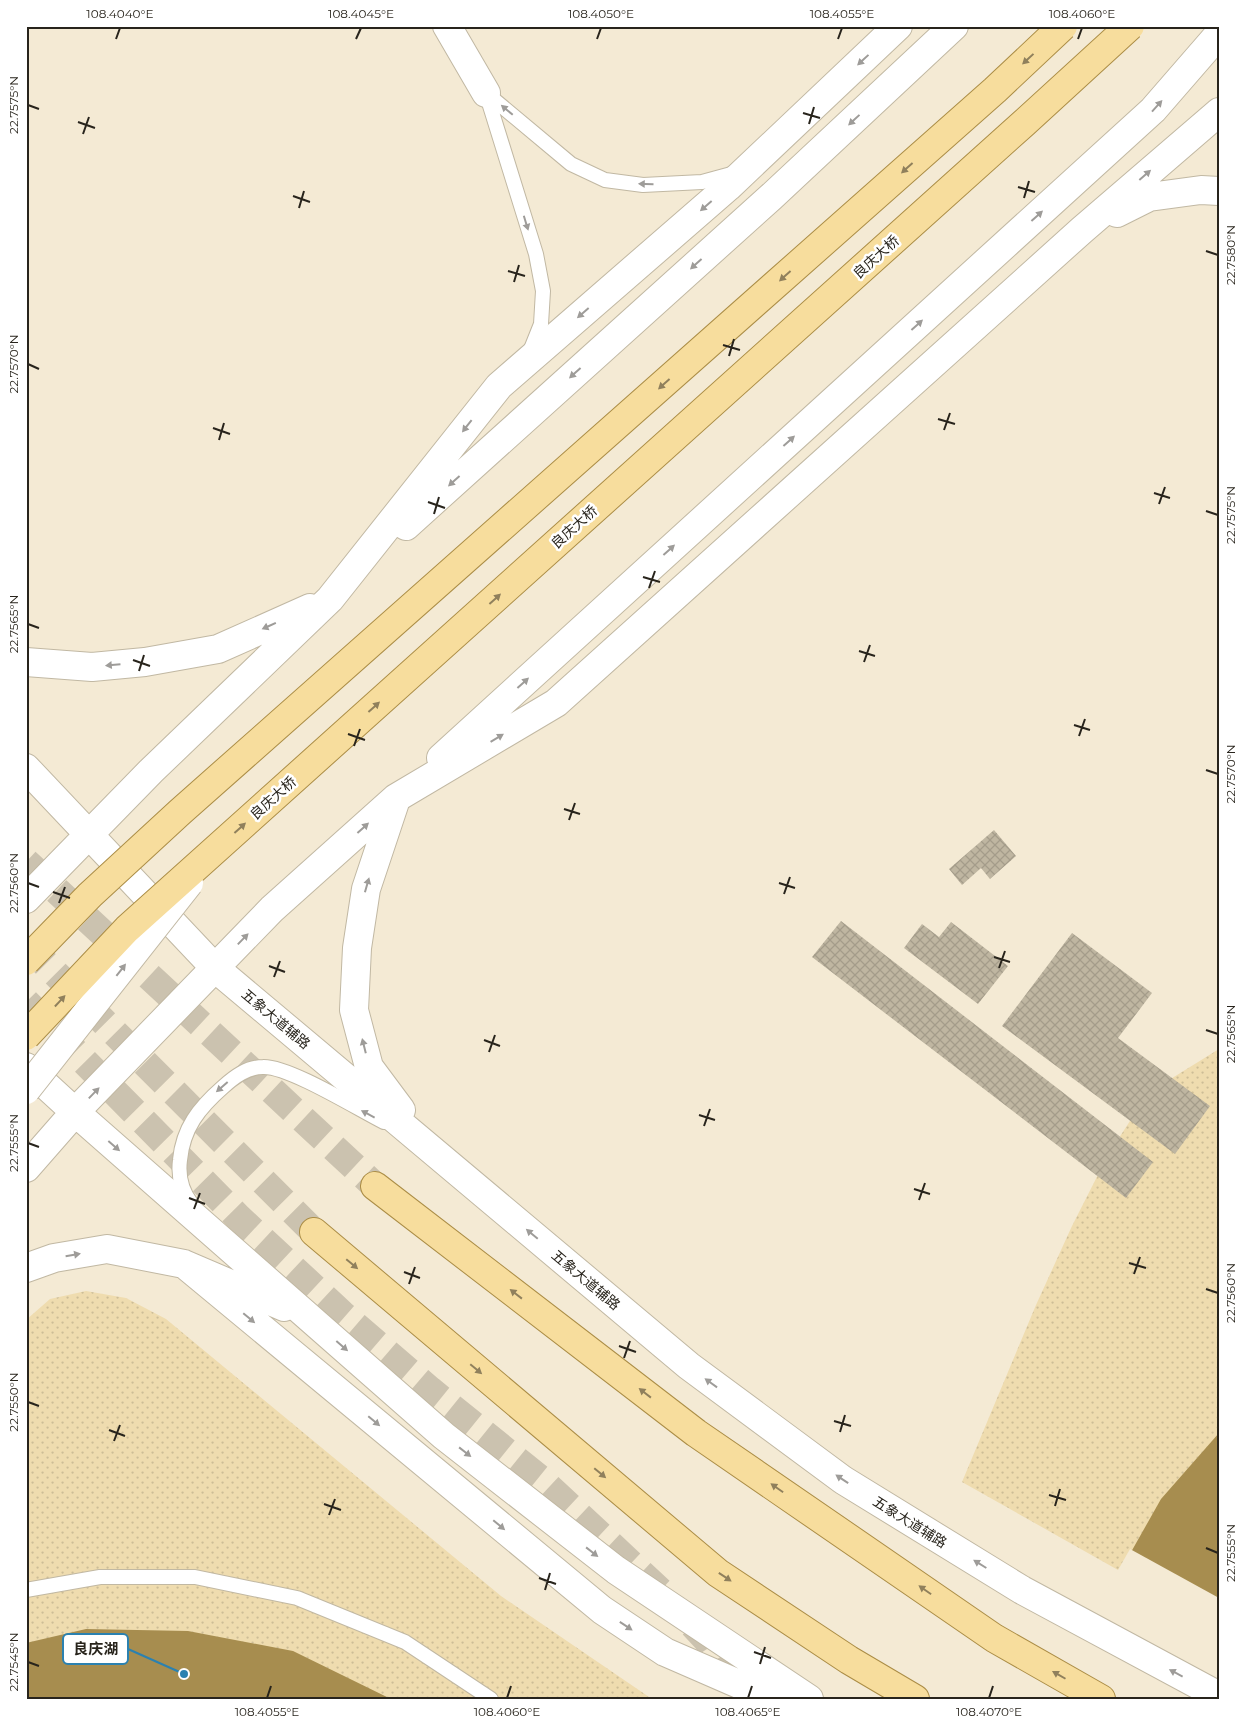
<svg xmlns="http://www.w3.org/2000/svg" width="1245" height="1725" font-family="Montserrat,'Noto Sans SC',sans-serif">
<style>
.park{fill:url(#park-dots)}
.water{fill:#a78d4f}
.pier{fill:#f4ead4}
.building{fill:url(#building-cross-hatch)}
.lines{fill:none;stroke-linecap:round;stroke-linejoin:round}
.secondary-tunnel{stroke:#cbc2af;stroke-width:28;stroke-dasharray:28 14;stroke-linecap:butt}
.primary-tunnel{stroke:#cbc2af;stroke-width:28;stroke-dasharray:28 14;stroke-linecap:butt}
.lane-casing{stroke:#c1b8a3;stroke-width:16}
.street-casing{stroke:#c1b8a3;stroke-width:30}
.secondary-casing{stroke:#c1b8a3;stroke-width:30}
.primary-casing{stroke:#ab8d46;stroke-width:30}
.lane{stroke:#fff;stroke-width:14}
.street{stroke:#fff;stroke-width:28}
.secondary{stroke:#fff;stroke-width:28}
.primary{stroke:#f7dd9d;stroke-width:28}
.secondary-bridge-casing{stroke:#c1b8a3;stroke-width:30;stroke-linecap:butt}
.primary-bridge-casing{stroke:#ab8d46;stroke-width:30;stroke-linecap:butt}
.secondary-bridge{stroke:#fff;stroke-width:28}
.primary-bridge{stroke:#f7dd9d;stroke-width:28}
.oneway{fill:#90805c}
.oneway2{fill:#9e9c99}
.ticks{fill:none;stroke:#28241c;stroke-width:2}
.labels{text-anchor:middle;stroke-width:5;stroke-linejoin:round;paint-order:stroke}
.street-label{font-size:14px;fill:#28241c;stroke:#fff}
.leader{fill:none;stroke:#2b81b0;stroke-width:2}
.callout-dot{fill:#2b81b0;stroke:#fff;stroke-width:2}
.callout{fill:#fff;stroke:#2b81b0;stroke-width:2}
.callout-label{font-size:15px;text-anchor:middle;font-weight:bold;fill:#28241c}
.neatline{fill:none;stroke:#28241c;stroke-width:2}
.ticks-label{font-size:12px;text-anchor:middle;fill:#28241c}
</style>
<defs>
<pattern id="park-dots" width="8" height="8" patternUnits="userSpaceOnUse" patternTransform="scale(1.25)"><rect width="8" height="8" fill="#efdcaf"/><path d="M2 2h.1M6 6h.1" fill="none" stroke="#cdbd96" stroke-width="1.8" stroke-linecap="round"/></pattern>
<pattern id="building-cross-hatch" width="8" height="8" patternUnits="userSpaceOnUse" patternTransform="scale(1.25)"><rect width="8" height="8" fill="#bfb6a1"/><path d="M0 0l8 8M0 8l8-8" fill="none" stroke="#a49c8a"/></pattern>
</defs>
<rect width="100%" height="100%" fill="#f4ead4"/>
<!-- park -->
<path class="park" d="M1219,1049V1627L962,1482L1036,1305L1072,1226L1108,1155L1148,1093Z
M86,1291L126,1298L166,1319L501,1596L652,1699H26V1320L50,1299Z"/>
<!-- water -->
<path class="water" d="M1219,1433V1699H1054L1100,1607L1161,1499Z
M86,1629L188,1631L293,1651L391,1699H26V1643Z"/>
<!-- pier -->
<path class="pier" d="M1130,1549L1219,1598V1699H1051L1098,1605Z"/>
<!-- building -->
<path class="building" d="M994,830L1016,856L990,879L981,868L962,885L949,869Z
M841,921L1153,1162L1126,1198L812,957Z
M951,922L1008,966L978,1004L904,948L922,924L939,937Z
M1072,933L1152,993L1118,1038L1210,1106L1175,1154L1002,1026Z"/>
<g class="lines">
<!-- secondary-tunnel -->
<path class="secondary-tunnel" d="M26,1002L239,1218L342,1314L430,1390L539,1478L660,1591
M693,1625L707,1640L742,1694"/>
<!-- primary-tunnel -->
<path class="primary-tunnel" d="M26,862L375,1186
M26,944L314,1232"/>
<defs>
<path id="lane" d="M529,354L541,324L543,291L536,254L486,93L571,164L605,180L643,185L702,182L735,173
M191,1203C181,1190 178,1176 180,1160C183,1128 199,1108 223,1087C234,1077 247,1067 263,1067C289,1066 358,1109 384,1122
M26,1590L100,1577H195L297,1598L405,1642L491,1699"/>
<path id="street" d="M447,26L486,93"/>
<path id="secondary" d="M1117,213L1149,197L1201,190L1219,191
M406,526L771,197L954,26
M26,662L92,667L145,662L218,649L310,608
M441,758L1153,110L1219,34
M26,768L215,968L689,1366L843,1480L1022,1590L1219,1696
M396,799L366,889L357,948L354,1010L369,1067L401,1110
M26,899L151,771L330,599L499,386L728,187L898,26
M26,1067L75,1112L444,1436L616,1570L809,1699
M26,1168L75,1112L272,909L396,798L556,703L1082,230L1219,112
M184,1264L602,1610L665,1652L773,1699
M26,1268L54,1258L107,1249L184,1264L284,1307"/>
<path id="primary" d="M375,1186L696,1433L994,1638L1101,1699
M314,1232L718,1573L849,1660L915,1699"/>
</defs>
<!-- lane casing -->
<use href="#lane" class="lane-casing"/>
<!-- street casing -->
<use href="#street" class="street-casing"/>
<!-- secondary casing -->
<use href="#secondary" class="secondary-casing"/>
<!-- primary casing -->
<use href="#primary" class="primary-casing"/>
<!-- lane -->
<use href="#lane" class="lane"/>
<!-- street -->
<use href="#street" class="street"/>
<!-- secondary -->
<use href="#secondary" class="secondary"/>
<!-- primary -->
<use href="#primary" class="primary"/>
<defs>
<path id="secondary-bridge" d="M26,1090L189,883"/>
<path id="primary-bridge" d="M26,961L90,895L180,812L995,90L1063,26
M26,1036L127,929L1024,123L1130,26"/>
</defs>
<!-- secondary-bridge casing -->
<use href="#secondary-bridge" class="secondary-bridge-casing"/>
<!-- primary-bridge casing -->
<use href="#primary-bridge" class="primary-bridge-casing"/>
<!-- secondary-bridge -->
<use href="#secondary-bridge" class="secondary-bridge"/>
<!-- primary-bridge -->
<use href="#primary-bridge" class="primary-bridge"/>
</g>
<!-- one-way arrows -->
<defs><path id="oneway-solid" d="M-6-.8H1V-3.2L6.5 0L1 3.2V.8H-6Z" transform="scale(1.25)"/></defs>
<g class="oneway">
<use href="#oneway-solid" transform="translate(1028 59) rotate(137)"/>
<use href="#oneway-solid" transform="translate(907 168) rotate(138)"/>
<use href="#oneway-solid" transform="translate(785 276) rotate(138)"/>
<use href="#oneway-solid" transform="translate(664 384) rotate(138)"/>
<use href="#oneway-solid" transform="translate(495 599) rotate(-42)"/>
<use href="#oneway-solid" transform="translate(374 707) rotate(-42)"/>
<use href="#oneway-solid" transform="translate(240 828) rotate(-42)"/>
<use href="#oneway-solid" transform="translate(60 1001) rotate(-47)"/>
<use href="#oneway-solid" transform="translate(352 1264) rotate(40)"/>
<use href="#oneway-solid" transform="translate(516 1294) rotate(-142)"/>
<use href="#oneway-solid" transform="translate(476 1369) rotate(40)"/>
<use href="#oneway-solid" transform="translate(645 1393) rotate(-142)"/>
<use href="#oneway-solid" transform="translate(600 1473) rotate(40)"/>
<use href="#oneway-solid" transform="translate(777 1488) rotate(-145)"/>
<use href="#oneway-solid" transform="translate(725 1577) rotate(34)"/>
<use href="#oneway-solid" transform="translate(925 1590) rotate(-145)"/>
<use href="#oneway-solid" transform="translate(1059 1675) rotate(-150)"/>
</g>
<g class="oneway2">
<use href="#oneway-solid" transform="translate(863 60) rotate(137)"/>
<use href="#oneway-solid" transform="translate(1157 106) rotate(-48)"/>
<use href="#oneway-solid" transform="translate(507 110) rotate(-140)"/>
<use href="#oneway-solid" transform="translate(854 120) rotate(137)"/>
<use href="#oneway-solid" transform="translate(1145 175) rotate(-41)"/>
<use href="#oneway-solid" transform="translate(646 184) rotate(-179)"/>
<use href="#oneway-solid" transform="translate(706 206) rotate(139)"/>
<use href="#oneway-solid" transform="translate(1037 216) rotate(-42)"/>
<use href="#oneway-solid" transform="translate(526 223) rotate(73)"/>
<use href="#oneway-solid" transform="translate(696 264) rotate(138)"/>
<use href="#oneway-solid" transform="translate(583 313) rotate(139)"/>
<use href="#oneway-solid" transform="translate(917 325) rotate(-42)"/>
<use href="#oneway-solid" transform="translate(575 373) rotate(138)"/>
<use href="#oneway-solid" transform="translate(467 426) rotate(128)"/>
<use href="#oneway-solid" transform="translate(789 441) rotate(-42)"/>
<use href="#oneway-solid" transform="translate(454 481) rotate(138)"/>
<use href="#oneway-solid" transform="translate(669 550) rotate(-42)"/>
<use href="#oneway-solid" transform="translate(269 626) rotate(156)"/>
<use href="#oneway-solid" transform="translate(113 665) rotate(175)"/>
<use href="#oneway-solid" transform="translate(523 683) rotate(-42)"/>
<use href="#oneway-solid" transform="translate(497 738) rotate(-31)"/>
<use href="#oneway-solid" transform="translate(363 828) rotate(-42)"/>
<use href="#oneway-solid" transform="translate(367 885) rotate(-74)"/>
<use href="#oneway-solid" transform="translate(243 939) rotate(-46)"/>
<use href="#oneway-solid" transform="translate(121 970) rotate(-52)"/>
<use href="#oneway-solid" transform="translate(364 1046) rotate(-104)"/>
<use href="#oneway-solid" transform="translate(222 1087) rotate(139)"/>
<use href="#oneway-solid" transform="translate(94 1093) rotate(-46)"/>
<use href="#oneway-solid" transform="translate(368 1114) rotate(-152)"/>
<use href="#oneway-solid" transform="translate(114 1146) rotate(41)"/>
<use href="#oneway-solid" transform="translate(532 1234) rotate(-140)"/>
<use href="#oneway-solid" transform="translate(73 1255) rotate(-10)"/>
<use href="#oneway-solid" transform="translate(249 1318) rotate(40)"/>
<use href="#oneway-solid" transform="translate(342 1346) rotate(41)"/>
<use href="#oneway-solid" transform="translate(711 1383) rotate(-144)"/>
<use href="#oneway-solid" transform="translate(374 1421) rotate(40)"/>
<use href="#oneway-solid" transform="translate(465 1452) rotate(38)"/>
<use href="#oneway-solid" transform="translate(842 1479) rotate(-146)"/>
<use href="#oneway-solid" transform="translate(499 1525) rotate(40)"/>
<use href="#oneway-solid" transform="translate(592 1552) rotate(38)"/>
<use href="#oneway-solid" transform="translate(980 1564) rotate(-148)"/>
<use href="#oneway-solid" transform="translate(626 1626) rotate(34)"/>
<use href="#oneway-solid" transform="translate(1176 1673) rotate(-152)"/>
</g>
<!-- ticks -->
<path class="ticks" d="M116,39L120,28M356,39L361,28M597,39L601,28M838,39L842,28M1078,39L1082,28M28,105L39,109M803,113L820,118M78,122L95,128M809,124L814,107M83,134L89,117M1018,187L1035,192M293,196L310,202M1024,198L1029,181M299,208L304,191M1206,251L1218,255M508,271L525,276M514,282L519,265M723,345L740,350M729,356L734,339M28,364L39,369M938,419L955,424M213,428L230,434M944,430L950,413M219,440L224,423M1154,493L1170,498M428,502L445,508M1159,504L1165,487M1206,511L1218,515M434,514L439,497M643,577L660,582M649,588L655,571M28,624L39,628M859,651L875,656M133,660L150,666M864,662L870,645M139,671L144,655M1074,725L1090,730M348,734L365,740M1079,736L1085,719M354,746L360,729M1206,770L1218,774M564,809L580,814M569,820L575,803M28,883L39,887M779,883L795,888M53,892L70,898M784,894L790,877M59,903L65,887M994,957L1010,962M269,966L285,972M999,968L1005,951M274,977L280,961M1206,1030L1218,1034M484,1040L500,1046M489,1052L495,1035M699,1115L715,1120M704,1126L710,1109M28,1143L39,1147M914,1189L930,1194M189,1198L205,1204M919,1200L925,1183M194,1209L200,1193M1129,1263L1146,1268M404,1272L420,1278M1134,1274L1140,1257M409,1284L415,1267M1206,1289L1218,1293M619,1346L636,1352M624,1358L630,1341M28,1402L39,1406M834,1421L851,1426M109,1430L125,1436M840,1432L845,1415M114,1441L120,1425M1049,1495L1066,1500M324,1504L341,1510M1055,1506L1060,1489M329,1515L335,1499M1206,1548L1218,1553M539,1578L556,1584M545,1590L550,1573M754,1652L771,1658M28,1662L39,1666M760,1664L765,1647M267,1698L271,1686M507,1698L511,1686M748,1698L752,1686M989,1698L993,1686"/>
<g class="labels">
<!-- street labels -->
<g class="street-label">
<text transform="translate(876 257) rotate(-42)" y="5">良庆大桥</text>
<text transform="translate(574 527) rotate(-42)" y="5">良庆大桥</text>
<text transform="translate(273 798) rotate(-42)" y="5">良庆大桥</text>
<text transform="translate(276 1019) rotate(40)" y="5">五象大道辅路</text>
<text transform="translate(586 1280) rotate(40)" y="5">五象大道辅路</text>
<text transform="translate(910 1522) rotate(32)" y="5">五象大道辅路</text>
</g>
</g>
<!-- callouts -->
<path class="leader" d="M184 1674L128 1649"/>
<circle class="callout-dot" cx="184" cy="1674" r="5"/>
<rect class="callout" x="63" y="1634" width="65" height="30" rx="5"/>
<g class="callout-label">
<text x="96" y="1654">良庆湖</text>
</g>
<!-- border -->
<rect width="1245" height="1725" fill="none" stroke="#ffffff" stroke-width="55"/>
<rect x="28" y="28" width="1190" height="1670" class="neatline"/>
<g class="ticks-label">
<text x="120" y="18">108.4040°E</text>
<text x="361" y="18">108.4045°E</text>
<text x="601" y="18">108.4050°E</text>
<text x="842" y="18">108.4055°E</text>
<text x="1082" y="18">108.4060°E</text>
<text transform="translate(14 105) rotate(-90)" y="4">22.7575°N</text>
<text transform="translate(1231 255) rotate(-90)" y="4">22.7580°N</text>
<text transform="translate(14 364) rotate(-90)" y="4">22.7570°N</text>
<text transform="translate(1231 515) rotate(-90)" y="4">22.7575°N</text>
<text transform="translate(14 624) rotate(-90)" y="4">22.7565°N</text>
<text transform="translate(1231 774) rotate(-90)" y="4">22.7570°N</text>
<text transform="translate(14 883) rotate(-90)" y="4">22.7560°N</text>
<text transform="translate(1231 1034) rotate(-90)" y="4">22.7565°N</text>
<text transform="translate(14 1143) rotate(-90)" y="4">22.7555°N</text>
<text transform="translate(1231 1293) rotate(-90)" y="4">22.7560°N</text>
<text transform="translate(14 1402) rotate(-90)" y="4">22.7550°N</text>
<text transform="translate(1231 1553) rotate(-90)" y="4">22.7555°N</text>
<text transform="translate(14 1662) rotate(-90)" y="4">22.7545°N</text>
<text x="267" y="1716">108.4055°E</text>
<text x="507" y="1716">108.4060°E</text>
<text x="748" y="1716">108.4065°E</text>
<text x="989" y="1716">108.4070°E</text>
</g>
</svg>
